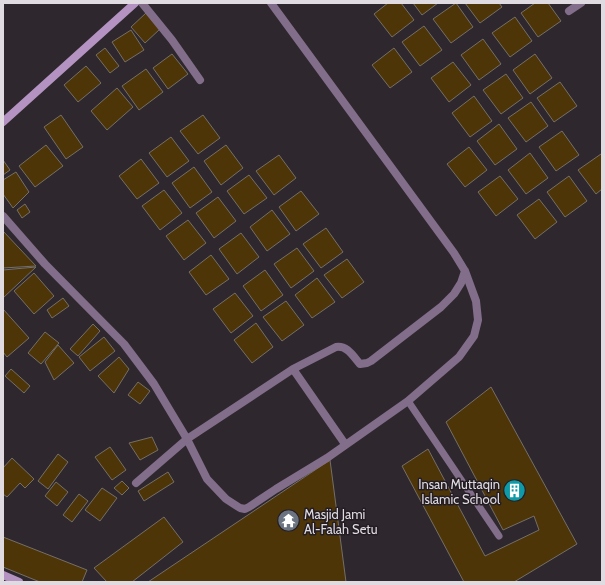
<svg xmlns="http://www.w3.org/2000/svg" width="605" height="585" font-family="Cabin,sans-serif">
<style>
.building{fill:#4d3508;stroke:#756f67}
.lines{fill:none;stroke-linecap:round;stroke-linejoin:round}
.service{stroke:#826e8b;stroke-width:7}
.minor{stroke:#826e8b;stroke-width:8}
.secondary{stroke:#b493c2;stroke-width:8}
.labels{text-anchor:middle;stroke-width:3;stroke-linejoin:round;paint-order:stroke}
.poi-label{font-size:13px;fill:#dfdbe0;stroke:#241e24;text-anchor:end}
</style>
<rect width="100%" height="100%" fill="#2e282e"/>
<!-- building -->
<path class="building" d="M388,3H401L414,20L392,37L374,14Z
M413,3H438L422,15Z
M456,3L473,27L451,43L433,19Z
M465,3H499L502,7L480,23Z
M535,3H548L561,21L538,37L521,13Z
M146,13L160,29L145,43L131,27Z
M515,17L532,41L510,57L492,33Z
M424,26L442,50L420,66L402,42Z
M131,30L144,50L125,62L112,42Z
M483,39L501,64L479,80L461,55Z
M105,48L119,66L110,73L96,55Z
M394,48L412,72L390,88L372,65Z
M172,54L188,74L168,89L153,68Z
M535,54L552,78L530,94L513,70Z
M453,62L471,85L449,102L431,78Z
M86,66L101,83L78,102L64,85Z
M146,69L163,92L139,110L122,86Z
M506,74L523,98L501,114L483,90Z
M560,82L577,106L554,122L537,98Z
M117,88L133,107L107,130L91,111Z
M474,96L492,121L470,137L452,113Z
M531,102L548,126L526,142L508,118Z
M61,115L83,147L66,159L44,127Z
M203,115L220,138L198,154L180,131Z
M499,124L517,149L495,165L477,141Z
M562,131L579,155L556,171L539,147Z
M171,137L189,161L167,177L149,153Z
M46,145L63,166L35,187L19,166Z
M226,145L243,168L221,185L204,161Z
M469,147L487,170L465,187L447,164Z
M530,153L548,178L526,194L508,170Z
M601,154L602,155V189L596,194L578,170Z
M279,155L296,178L274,195L256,171Z
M141,159L159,183L137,199L119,176Z
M3,160L10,170L3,175Z
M194,167L212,192L190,208L172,183Z
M16,172L29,192L13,208L3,194V180Z
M249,175L267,198L244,214L227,191Z
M500,176L518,199L496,216L478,192Z
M569,176L587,201L565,217L547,192Z
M164,190L182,213L160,230L142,206Z
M301,191L319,214L296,231L279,207Z
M218,197L236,221L214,238L196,213Z
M539,199L557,222L535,239L517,215Z
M25,204L30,212L22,218L17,210Z
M272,210L290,234L267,251L250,227Z
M188,220L206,243L184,260L166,236Z
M326,228L343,252L321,268L303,244Z
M3,231L36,266L3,268Z
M241,233L259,257L237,274L219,249Z
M297,248L314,271L291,288L274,264Z
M211,255L229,279L206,295L189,272Z
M347,259L364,282L342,298L324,275Z
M36,267L3,298V270Z
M265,270L283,295L261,311L243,286Z
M34,273L54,296L34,314L14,291Z
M317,278L335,302L312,318L295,295Z
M235,293L253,316L231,333L213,309Z
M63,298L69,306L52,318L47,310Z
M286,301L304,325L282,341L263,317Z
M3,309L29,338L7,357L3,352Z
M256,323L273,347L252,363L234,340Z
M93,324L100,331L78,356L70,349Z
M45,332L59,343L41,364L28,353Z
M104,337L115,351L90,371L79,357Z
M58,345L74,363L54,380L45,362Z
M119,357L129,369L114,393L98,376Z
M11,369L30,386L24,393L5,376Z
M138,382L150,391L140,404L128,395Z
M491,387L577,544L514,582H464L402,466L428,449L485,556L539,530L534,516L503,530L446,422Z
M152,437L158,450L140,460L129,443Z
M110,447L126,470L112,480L95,457Z
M58,454L68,462L48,489L38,481Z
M12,458L34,479L25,488L20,483L7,497L3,494V468Z
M330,460L346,582H148Z
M168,472L174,482L144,501L138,491Z
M122,481L129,488L122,495L114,488Z
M56,482L68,492L57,506L45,496Z
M102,488L117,498L100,521L85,510Z
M79,494L88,501L72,522L63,515Z
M164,517L183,542L132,582H107L94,568Z
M3,537L87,570L82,582H40L3,567Z"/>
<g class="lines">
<!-- service -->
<path class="service" d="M408,401L499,536"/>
<!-- minor -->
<path class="minor" d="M142,3L172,40L200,80
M569,11L581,3
M3,216L45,264L124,344L154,384L187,439L207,479L226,499L240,508L245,509L249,507L276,489L327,458L408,401L459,357L474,336L478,320L476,301L465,271L454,253L271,3
M293,369L345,444
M136,483L187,439L293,369L336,347C347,345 353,356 360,364L367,363L371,361L441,307L454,294L461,283L465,271"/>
<!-- secondary -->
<path class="secondary" d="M3,122L135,3
M3,575L19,582"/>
</g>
<!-- icons -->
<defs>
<symbol id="building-disc" viewBox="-11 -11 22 22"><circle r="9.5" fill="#0f9aa8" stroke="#241e24"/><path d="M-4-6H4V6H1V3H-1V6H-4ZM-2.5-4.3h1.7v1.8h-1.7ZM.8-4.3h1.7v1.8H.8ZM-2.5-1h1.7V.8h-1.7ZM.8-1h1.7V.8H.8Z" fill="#fff"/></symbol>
<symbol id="temple-disc" viewBox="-11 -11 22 22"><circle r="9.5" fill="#6b7280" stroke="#241e24"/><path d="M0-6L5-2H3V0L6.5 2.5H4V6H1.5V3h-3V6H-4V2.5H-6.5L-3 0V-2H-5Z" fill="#fff"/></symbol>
</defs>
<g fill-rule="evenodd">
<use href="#building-disc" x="502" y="478" width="25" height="25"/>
<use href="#temple-disc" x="276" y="508" width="25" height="25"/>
</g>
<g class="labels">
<!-- poi labels -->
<g class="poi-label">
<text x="500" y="489">Insan Muttaqin<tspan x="500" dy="15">Islamic School</tspan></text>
<text x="304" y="519" text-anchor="start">Masjid Jami<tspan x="304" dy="15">Al-Falah Setu</tspan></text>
</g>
</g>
<!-- border -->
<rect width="605" height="585" fill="none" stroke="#dfdbe0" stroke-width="8"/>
</svg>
